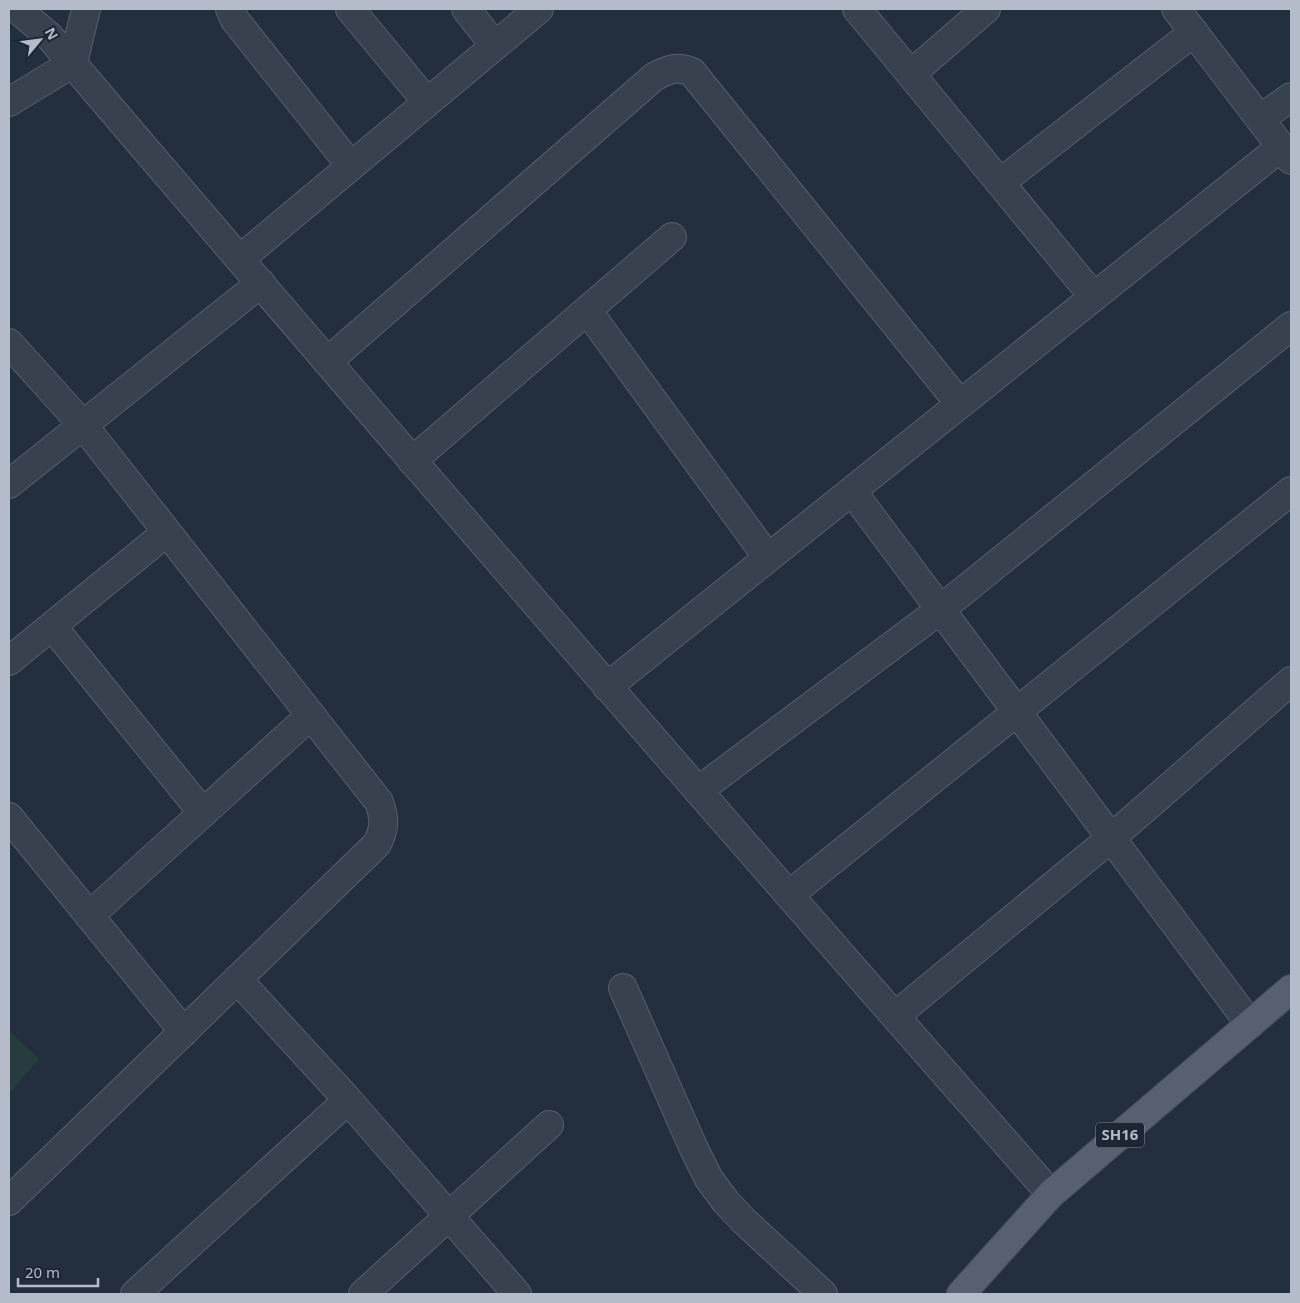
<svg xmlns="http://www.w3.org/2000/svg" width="1300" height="1303" font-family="'Noto Sans',sans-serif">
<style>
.green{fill:#263c3f}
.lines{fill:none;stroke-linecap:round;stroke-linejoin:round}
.minor-casing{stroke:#565f6c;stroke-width:30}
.major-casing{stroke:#414a57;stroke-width:30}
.minor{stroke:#38414e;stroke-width:28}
.major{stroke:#56606e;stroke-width:28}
.labels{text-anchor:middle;stroke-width:5;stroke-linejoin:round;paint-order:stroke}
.shield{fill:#1d2633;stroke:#878f9c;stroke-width:1}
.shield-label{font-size:15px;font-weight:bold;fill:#b4bcc9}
</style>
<rect width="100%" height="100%" fill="#242f3e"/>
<!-- green -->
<path class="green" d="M9,1031L39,1059L9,1094Z"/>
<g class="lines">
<defs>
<path id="minor" d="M17,9L49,36C380,425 714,811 1051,1194
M230,9L235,20L351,166
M350,9L427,102
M466,9L495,46
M857,9L1094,297
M1176,9L1291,160
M911,74L986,9
M9,102L73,63L86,9
M1260,119L1291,97
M1000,183L1194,32
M240,259L539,9
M587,310L768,558
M9,343L83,425L379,802C385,818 385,828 377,844L9,1201
M327,362L654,77C668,69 677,66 692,72L960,404
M412,461L672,237
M9,484L261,283
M852,491L1250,1024
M52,626L203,813
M9,661L167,532
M607,687L1281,147
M698,791L941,609L1291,326
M9,817L184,1032
M789,895L1291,491
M89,916L311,715
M237,979L348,1100L517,1294
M623,988L694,1149L709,1179L726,1202L744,1221L823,1294
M895,1016L1111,838L1291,681
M135,1294L348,1100
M363,1294L549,1125"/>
<path id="major" d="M961,1294L1051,1194L1291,989"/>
</defs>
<!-- minor casing -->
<use href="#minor" class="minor-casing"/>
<!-- major casing -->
<use href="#major" class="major-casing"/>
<!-- minor -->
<use href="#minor" class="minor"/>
<!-- major -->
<use href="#major" class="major"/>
</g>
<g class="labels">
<!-- shield labels -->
<rect class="shield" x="1096" y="1122.5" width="48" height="25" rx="4"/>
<g class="shield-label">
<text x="1120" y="1140">SH16</text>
</g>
</g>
<!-- border -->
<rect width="1300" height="1303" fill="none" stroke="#b4bcc9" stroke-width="20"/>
<!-- north arrow -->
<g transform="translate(40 40) rotate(61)" stroke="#1d2633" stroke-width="4" paint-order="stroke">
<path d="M0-4L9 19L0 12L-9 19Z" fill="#b4bcc9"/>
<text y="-8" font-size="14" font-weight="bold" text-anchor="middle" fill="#b4bcc9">N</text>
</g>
<!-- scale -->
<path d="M18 1278v8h80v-8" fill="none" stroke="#b4bcc9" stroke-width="2.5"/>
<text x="25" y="1278" font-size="15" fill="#b4bcc9" stroke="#1d2633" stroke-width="4" paint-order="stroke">20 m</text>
</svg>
